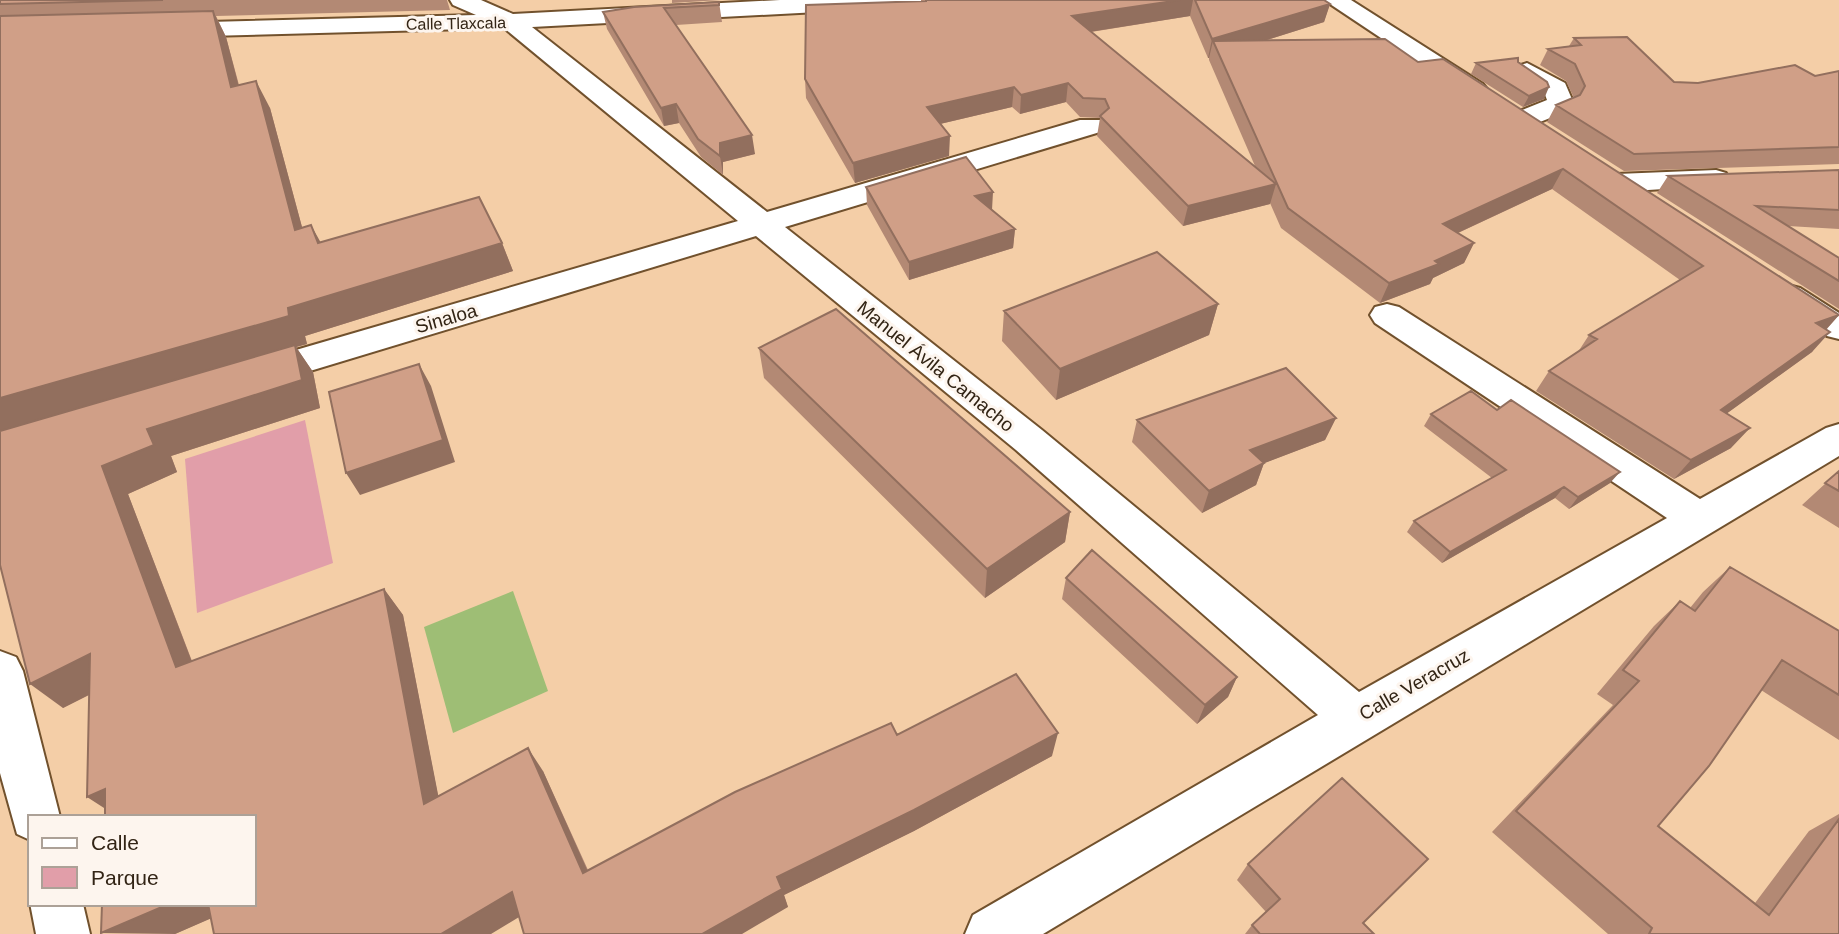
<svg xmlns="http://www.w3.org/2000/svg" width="1839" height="934" font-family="Helvetica,sans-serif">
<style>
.green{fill:#e19ea9}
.water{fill:#9ebe75}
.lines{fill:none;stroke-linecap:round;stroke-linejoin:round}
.minor-casing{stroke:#71512d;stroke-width:4}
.minor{fill:#fff;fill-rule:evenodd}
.wall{fill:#b38974;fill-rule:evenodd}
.shaded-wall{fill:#926f5e}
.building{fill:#d09f87;stroke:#926f5e;stroke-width:2}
.labels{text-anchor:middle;stroke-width:6;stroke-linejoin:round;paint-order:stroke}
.far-street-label{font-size:16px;fill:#322415;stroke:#fdf5ee}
.street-label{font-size:19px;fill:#322415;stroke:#fdf5ee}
</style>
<rect width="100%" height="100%" fill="#f4cea7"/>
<!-- green -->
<path class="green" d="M305,420L333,563L197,613L185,459Z"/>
<!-- water -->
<path class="water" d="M513,591L548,691L453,733L424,627Z"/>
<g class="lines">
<defs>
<path id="minor" d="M450,0H481L513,14L780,0H923L912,7L532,27L767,212L1080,120H1100L1104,126L1100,132L785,227L1042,430L1359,692L1667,518L1375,323L1370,315L1375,307L1387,304L1399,307L1700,499L1826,428L1839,424V456L1043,934H965L973,915L1318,715L1016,450L756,236L267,384L254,387L241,384L236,375L241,366L738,221L504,28L170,37L162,35L158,30L162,25L170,23L476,15L453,5Z
M1324,0H1351L1483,84L1487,89L1483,94H1465Z
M1527,63L1565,83L1574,104L1570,110L1530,126H1512L1508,120L1512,114L1547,100L1544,92L1514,71L1518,66Z
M1716,170L1726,173L1730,179L1726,185L1617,192L1607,189L1603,183L1607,177L1617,174Z
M1788,285L1800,288L1839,313V339L1827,336L1776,302L1772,295L1776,288Z
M0,651L16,657L23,671L60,817H30V840L17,834L0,773Z
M30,903L83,904L90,934H36Z"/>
</defs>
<!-- minor casing -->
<use href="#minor" class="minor-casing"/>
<!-- minor -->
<use href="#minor" class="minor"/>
</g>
<!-- wall -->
<path class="wall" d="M0,0H447L450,10L216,16L226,37L239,85L270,108L302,227L321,243H502L513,271L305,336L307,344L296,347L313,372L320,408L171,456L177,472L128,494L192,661L384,589L403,615L438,796L543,771L588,870L897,735L1052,756L914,831L784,895L788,907L519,917L211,918L175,934L105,808L89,695L63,708L0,565Z
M672,0H721L672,3Z
M921,0H1324L1330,4L1324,22L1264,41L1418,62L1839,315L1826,330L1812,352L1727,413L1731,448L1674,479L1536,391L1549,371L1578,352L1589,335L1680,280L1552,189L1458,233L1474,243L1464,263L1433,278L1430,284L1380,303L1281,228L1270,203V204L1183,226L1097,136L1100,118L1080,117L1066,102L1020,114L1012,107L940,124L949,156L855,183L806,98L805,79L921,1ZM1190,16L1208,58H1209V60L1255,166L1091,32Z
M719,2L722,22L676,25L755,154L723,162V175L701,157L679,123L664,126L607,29L603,12Z
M1574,38L1674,82L1698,83L1815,76L1839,71V164L1624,171L1547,122L1556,105L1574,98L1566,81L1540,65L1548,49L1569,46Z
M1518,62L1544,99L1523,107L1471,74L1476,63Z
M1839,170V229L1788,226L1839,258V309L1657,193L1668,176Z
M866,187L992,210L1015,229L1013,248L909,280L867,205Z
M1218,304L1209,335L1056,400L1002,341L1004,311Z
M759,348L1070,512L1065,542L985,598L764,378Z
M1497,410L1610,483L1569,509L1555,498L1442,563L1407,532L1414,521L1492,478L1424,426L1431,414Z
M1336,418L1325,440L1264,463L1256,485L1202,513L1132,442L1137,420Z
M1839,471V528L1802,505Z
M1730,567L1839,631V740L1761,690L1658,826L1755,903L1809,831L1839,814V934H1608L1492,832L1613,705L1597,694L1654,626L1680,601L1690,608L1703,592Z
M1066,578L1237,677L1228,697L1197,724L1062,599Z
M1248,864L1363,923L1374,934H1245L1252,925L1266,912L1237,880Z"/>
<!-- shaded-wall -->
<path class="shaded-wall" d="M1180,0H1193L1190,16L1070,35L1072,16Z
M1330,4L1324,22L1219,55L1213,41L1209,58H1208L1212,39Z
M213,11L226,37L246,114L231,87Z
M256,81L270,108L310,257L295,230Z
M1068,83L1066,102L1020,114L1021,95Z
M1014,87L1012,107L927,127V107Z
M1549,87L1544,99L1523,107L1529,96Z
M676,104L679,123L664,126L661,108Z
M752,135L755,154L723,162V175L720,156V143Z
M950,136L949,156L855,183L853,163Z
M1563,169L1552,189L1434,244L1443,224Z
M1276,184L1270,204L1183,226L1188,206Z
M993,192L992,210L975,196Z
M311,225L326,252L318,243Z
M1015,229L1013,248L909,280V262Z
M502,243L513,271L305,336L307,344L296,347L313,372L320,408L171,456L177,472L128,494L203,691L176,667L0,434V398L288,308Z
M1474,243L1464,263L1433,278L1430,284L1380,303L1389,283Z
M1218,304L1209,335L1056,400L1060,369Z
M1839,315L1821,335L1816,323Z
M1830,332L1812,352L1704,430L1721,410Z
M419,364L431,386L455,462L360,495L346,473Z
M1336,418L1325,440L1241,472L1250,450Z
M1750,428L1731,448L1674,479L1691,460Z
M1264,463L1256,485L1202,513L1209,491Z
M1620,472L1610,483L1569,509L1578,497Z
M1564,487L1555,498L1442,563L1450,552Z
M1070,512L1065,542L985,598L987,569Z
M384,589L403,615L444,825L424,804Z
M90,654L120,679L63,708L30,684Z
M1237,677L1228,697L1197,724L1205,705Z
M1058,733L1052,756L914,831L784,895L788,907L742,934H702L777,877Z
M528,748L543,771L597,892L583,873Z
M105,789L118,817L87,797Z
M512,892L529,911L491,934H441Z
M169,904H230L235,908L175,934L101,933Z"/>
<!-- building -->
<path class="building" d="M0,0H163L0,4Z
M926,0H1180L1072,16L1276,184L1188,206L1100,116L1109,108L1105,99L1083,98L1068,83L1021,95L1014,87L927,107L950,136L853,163L805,79L806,5L926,1Z
M1195,0H1324L1330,4L1212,39Z
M719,2V5L664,8L752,135L720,143V156L698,139L676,104L661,108L603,12L634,7Z
M213,11L231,87L256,81L295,230L311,225L318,243L479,197L502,243L288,308L289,316L0,398V16Z
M1627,37L1674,82L1698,83L1795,65L1815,76L1839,71V147L1634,154L1556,105L1580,95L1585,86L1575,64L1548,49L1581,45L1574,38Z
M1385,39L1418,62L1443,59L1839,315L1816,323L1830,332L1721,410L1750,428L1691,460L1549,371L1597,339L1589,335L1703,266L1563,169L1443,224L1474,243L1435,261L1439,264L1389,283L1288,208L1213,41Z
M1518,58V62L1547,82L1549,87L1529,96L1476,63Z
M966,157L993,192L975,196L1015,229L909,262L866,187Z
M1839,170V210L1756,206L1839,258V281L1668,176Z
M1157,252L1218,304L1060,369L1004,311Z
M836,309L1070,512L987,569L759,348Z
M295,345L302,380L147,429L154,445L102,466L176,667L384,589L424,804L528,748L583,873L735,792L891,723L897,735L1016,674L1058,733L914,810L777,877L782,889L702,934H524L512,892L441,934H214L208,904H254V817H105V789L87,797L90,654L30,684L0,565V431Z
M419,364L443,440L346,473L329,392Z
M1286,368L1336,418L1250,450L1264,463L1209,491L1137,420Z
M1471,391L1497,410L1511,400L1620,472L1578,497L1564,487L1450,552L1414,521L1506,470L1431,414Z
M1839,471V491L1825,483Z
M1092,550L1237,677L1205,705L1066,578Z
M1730,567L1839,631V695L1782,660L1709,766L1658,826L1769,915L1839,819V934H1649L1652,928L1516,811L1639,681L1623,670L1680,601L1695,611Z
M1342,778L1428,859L1363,923L1374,934H1260L1252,925L1280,899L1248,864Z
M102,904H169L101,933Z"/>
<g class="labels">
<!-- far-street labels -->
<g class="far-street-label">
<text transform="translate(456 23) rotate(-1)" y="6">Calle Tlaxcala</text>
</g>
<!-- street labels -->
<g class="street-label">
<text transform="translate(446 318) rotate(-16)" y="7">Sinaloa</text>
<text transform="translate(936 366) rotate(39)" y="7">Manuel Ávila Camacho</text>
<text transform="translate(1414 684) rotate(-30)" y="7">Calle Veracruz</text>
</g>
</g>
<!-- legend -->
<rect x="28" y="815" width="228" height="91" fill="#fdf5ee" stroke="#aca197" stroke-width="2"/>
<rect x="42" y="838" width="35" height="10" fill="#ffffff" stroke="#aca197" stroke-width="2"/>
<text x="91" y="850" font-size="21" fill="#322415">Calle</text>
<rect x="42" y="867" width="35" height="21" fill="#e19ea9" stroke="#aca197" stroke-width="2"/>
<text x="91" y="885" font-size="21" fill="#322415">Parque</text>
</svg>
